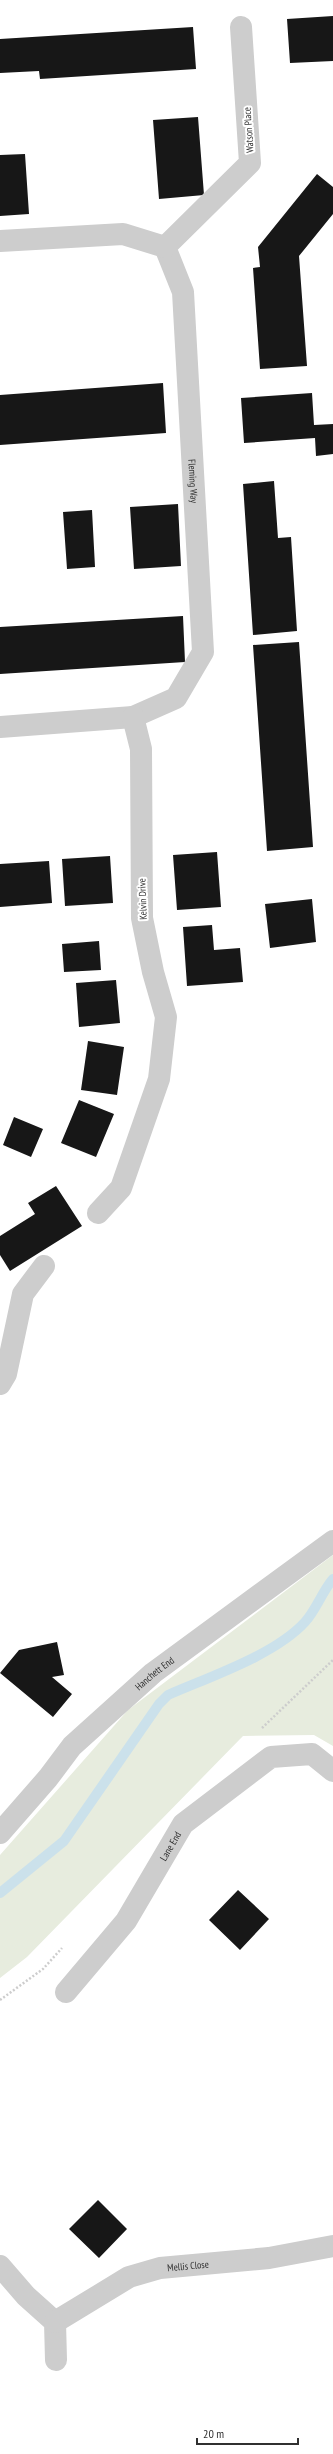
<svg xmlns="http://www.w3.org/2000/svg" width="333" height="2454" font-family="'PT Sans Narrow',sans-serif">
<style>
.green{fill:#e7ecde}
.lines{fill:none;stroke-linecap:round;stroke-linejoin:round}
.stream{stroke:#cbe1eb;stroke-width:10}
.building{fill:#171717}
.path{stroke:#cdcdcd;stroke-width:2.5;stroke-dasharray:2 2;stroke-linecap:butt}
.minor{stroke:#cdcdcd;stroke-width:22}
.labels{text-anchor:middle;stroke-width:4;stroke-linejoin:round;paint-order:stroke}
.street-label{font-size:10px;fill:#303030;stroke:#fff}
</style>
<rect width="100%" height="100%" fill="#fff"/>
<!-- green -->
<path class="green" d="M333,1555V1746L314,1735L243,1736L27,1957L0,1978V1855L128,1710Z"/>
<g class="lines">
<!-- stream -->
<path class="stream" d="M0,1893L64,1841L159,1704L168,1695C209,1677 275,1655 305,1622C316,1610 322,1592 333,1579"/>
</g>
<!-- building -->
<path class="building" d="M333,16V61L290,63L287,19Z
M193,27L196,69L40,79L39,71L0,73V39Z
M198,117L204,195L159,199L153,120Z
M25,154L29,214L0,216V155Z
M317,174L333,187V214L299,256L307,366L260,369L253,268L260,267L258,247Z
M163,383L166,433L0,445V395Z
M312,393L314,425L333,424V454L316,456L315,438L244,443L241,398Z
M274,481L278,538L291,537L297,631L253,635L243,484Z
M178,504L181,566L134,569L130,507Z
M92,510L95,567L67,569L63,512Z
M183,616L185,662L0,674V627Z
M299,642L313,847L267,851L253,645Z
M217,852L221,907L177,910L173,855Z
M110,856L113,903L65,906L62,859Z
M49,861L52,903L0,907V864Z
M312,899L316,942L270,948L265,904Z
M212,925L214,950L240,948L243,982L187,986L183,927Z
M99,941L101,970L64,972L62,944Z
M116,980L120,1023L79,1027L76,983Z
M88,1041L124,1047L117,1095L81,1090Z
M79,1100L114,1114L96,1157L61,1143Z
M14,1117L43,1129L31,1157L3,1145Z
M56,1186L82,1226L10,1271L0,1255V1236L35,1214L28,1203Z
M57,1642L64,1675L52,1677L72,1694L53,1717L0,1673L19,1650Z
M238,1890L269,1919L240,1950L209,1920Z
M98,2200L127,2229L99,2258L69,2229Z"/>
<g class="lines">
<!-- path -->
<path class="path" d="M262,1728L333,1660
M0,2000L43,1969L62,1948"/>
<!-- minor -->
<g class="minor">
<path id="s1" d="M0,241L123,234L165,247L183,292L203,652L176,698L133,717L0,727"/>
<path d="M165,247L250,163L241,27"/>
<path d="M98,1213L121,1188L159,1079L166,1017L153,972L142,918L141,749L133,717"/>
<path d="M0,1384L6,1374L23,1294L44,1266"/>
<path id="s2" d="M0,1833L48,1778L72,1746L153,1673L333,1541"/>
<path id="s3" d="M66,1992L126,1921L183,1824L271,1757L312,1754L333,1771"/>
<path d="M0,2266L26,2296L55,2322L56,2360"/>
<path id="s4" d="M55,2322L129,2277L160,2268L269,2258L333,2246"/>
</g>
</g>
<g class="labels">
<!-- street labels -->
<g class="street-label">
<text transform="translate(248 130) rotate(-94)" y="4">Watson Place</text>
<text dy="4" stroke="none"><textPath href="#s1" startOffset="405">Fleming Way</textPath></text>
<text transform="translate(142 899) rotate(-92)" y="4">Kelvin Drive</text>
<text dy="4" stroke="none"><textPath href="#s2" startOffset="223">Hanchett End</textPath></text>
<text dy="4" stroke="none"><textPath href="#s3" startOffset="180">Lane End</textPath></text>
<text dy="4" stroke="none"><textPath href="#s4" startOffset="147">Mellis Close</textPath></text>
</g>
</g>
<!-- scale -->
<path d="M197 2438v6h101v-6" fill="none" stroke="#303030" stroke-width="2"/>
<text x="203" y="2438" font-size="12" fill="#303030" stroke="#ffffff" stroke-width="3" paint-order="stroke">20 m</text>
</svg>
